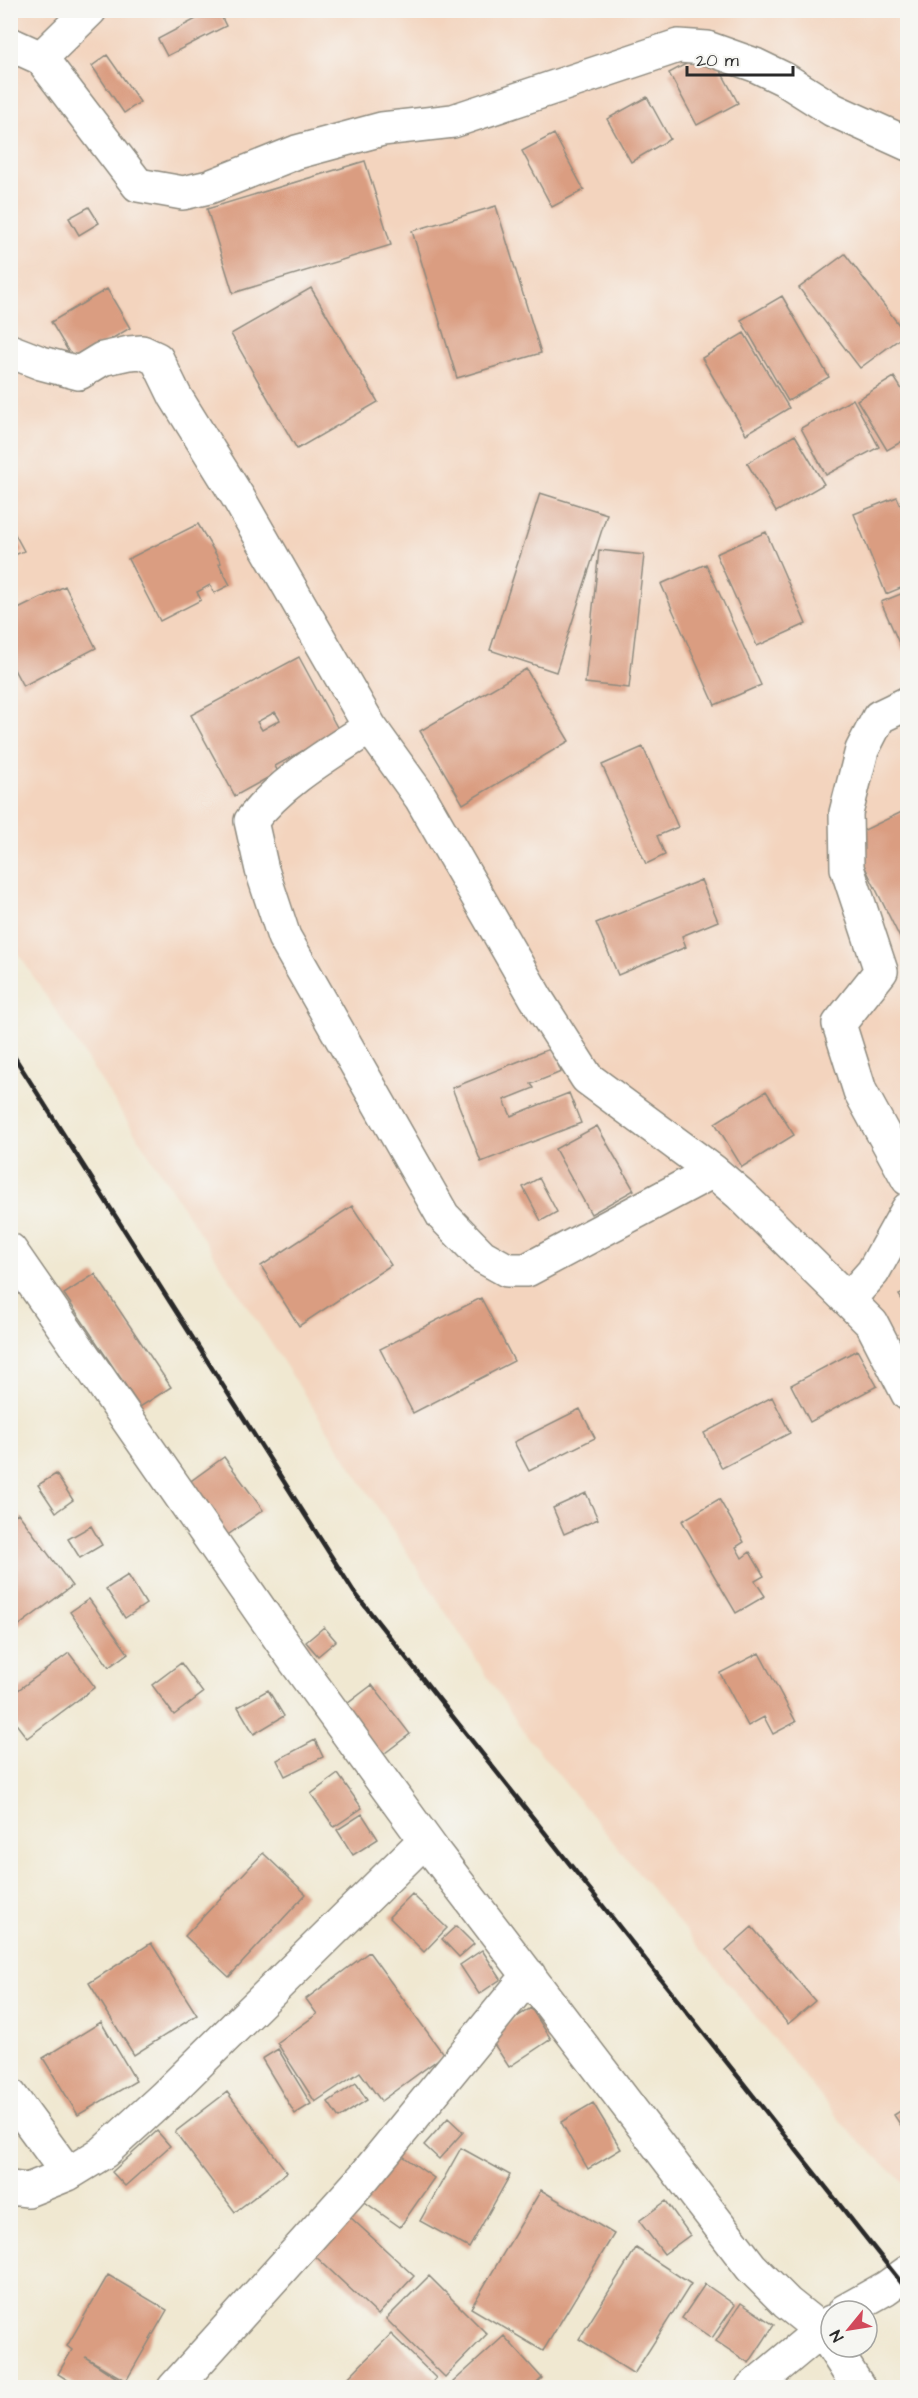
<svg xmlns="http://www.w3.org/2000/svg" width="918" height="2398" font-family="'Architects Daughter',sans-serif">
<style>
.built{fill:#f3d4be}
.building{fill:#da9d81;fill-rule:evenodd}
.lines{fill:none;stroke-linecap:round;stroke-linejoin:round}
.minor-casing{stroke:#8e8a7e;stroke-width:36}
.minor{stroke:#fff;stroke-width:33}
.rail{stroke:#2b2b2b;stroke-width:4.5}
</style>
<rect width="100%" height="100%" fill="#f6f6f2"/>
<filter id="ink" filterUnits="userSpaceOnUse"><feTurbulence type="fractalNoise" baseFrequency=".0167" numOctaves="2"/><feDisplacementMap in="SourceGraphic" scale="12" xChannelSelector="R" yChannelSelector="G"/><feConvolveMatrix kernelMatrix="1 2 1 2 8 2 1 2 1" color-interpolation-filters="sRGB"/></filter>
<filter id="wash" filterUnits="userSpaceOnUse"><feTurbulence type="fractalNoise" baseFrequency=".008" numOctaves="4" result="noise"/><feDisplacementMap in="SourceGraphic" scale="24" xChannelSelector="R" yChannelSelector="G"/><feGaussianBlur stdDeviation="1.35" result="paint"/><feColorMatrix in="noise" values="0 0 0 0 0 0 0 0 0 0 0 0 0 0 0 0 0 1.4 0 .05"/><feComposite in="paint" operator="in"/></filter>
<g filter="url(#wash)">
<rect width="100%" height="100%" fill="#f0e8d1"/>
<!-- built -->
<path class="built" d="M11,11H907V2186L847,2129L522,1730L11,942Z"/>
<g id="blocks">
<!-- building -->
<path class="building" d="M213,10H218L226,26L167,56L158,39Z
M710,51L738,103L697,125L669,73Z
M107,55L140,102L124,113L92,66Z
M647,97L670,139L631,162L607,119Z
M554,134L584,190L552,207L522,151Z
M365,161L391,245L233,293L207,209Z
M496,206L541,353L457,378L412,231Z
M89,207L99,223L79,235L69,218Z
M845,254L906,334L860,368L799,288Z
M311,288L378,402L297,449L231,334Z
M107,289L130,328L74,361L51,322Z
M782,296L829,377L788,401L741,320Z
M744,333L789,408L746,434L702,358Z
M894,377L908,399V438L887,450L857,400Z
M853,399L879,447L826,475L801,428Z
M795,435L824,484L776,512L747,463Z
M540,493L607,514L556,672L490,650Z
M897,497L908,522V585L886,594L854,514Z
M198,524L221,563L219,564L230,585L214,593L210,585L197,592L201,600L160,621L128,559Z
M10,525L24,551L10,557Z
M766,532L806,624L757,646L716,554Z
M599,550L644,555L629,688L585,683Z
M706,564L761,685L715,705L661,584Z
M65,586L96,648L23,686L10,662V613Z
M908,591V648L902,650L881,602Z
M299,657L339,731L275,766L278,772L235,796L191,715ZM275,712L280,720L262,730L257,722Z
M526,669L569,741L463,804L420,731Z
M643,747L678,827L657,836L665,855L646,864L602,765Z
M908,809V954L850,837Z
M701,880L718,921L682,936L686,947L618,975L596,923Z
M552,1048L561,1072L531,1084L534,1088L504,1100L511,1116L569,1093L581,1123L481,1162L452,1088Z
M766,1091L794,1135L742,1167L715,1123Z
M597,1126L634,1190L591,1214L555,1149Z
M539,1178L557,1212L541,1221L523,1187Z
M352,1206L391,1265L299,1326L261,1266Z
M95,1274L171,1387L140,1407L64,1294Z
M908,1291V1309L899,1295Z
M481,1298L514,1361L413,1413L380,1349Z
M857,1350L877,1386L810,1422L791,1385Z
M772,1397L790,1433L722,1468L704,1433Z
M580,1409L595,1438L529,1471L514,1442Z
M224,1457L263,1510L222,1539L184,1486Z
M56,1474L73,1500L56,1512L38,1485Z
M586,1493L598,1519L564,1534L553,1508Z
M719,1499L744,1542L736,1547L742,1558L750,1552L764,1576L755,1581L765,1596L736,1613L682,1521Z
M18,1513L72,1586L10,1632V1518Z
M91,1526L102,1545L80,1558L68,1539Z
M128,1575L146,1604L125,1618L106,1589Z
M89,1599L128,1653L109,1667L70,1612Z
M324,1627L336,1641L318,1656L306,1642Z
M69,1653L95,1687L27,1738L10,1716V1696Z
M759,1653L796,1722L773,1734L764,1717L748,1726L720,1673Z
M181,1663L203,1693L174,1715L152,1685Z
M372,1685L410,1734L381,1756L343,1707Z
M268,1690L284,1716L254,1734L238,1707Z
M315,1740L323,1757L285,1776L277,1760Z
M338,1774L362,1808L334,1827L311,1794Z
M362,1814L378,1839L353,1855L337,1830Z
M263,1853L306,1894L229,1977L185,1936Z
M412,1894L447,1928L424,1952L389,1917Z
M456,1926L474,1944L459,1957L442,1939Z
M752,1927L815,2001L788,2024L726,1950Z
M151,1943L197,2015L134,2055L89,1983Z
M482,1950L501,1979L479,1994L460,1965Z
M369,1952L444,2055L381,2101L360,2072L315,2102L277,2043L317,2014L306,1999Z
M531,2008L551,2039L509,2067L488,2035Z
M101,2022L136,2081L78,2115L43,2058Z
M278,2049L311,2104L295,2114L262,2059Z
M356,2083L367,2100L339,2118L328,2102Z
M227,2092L287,2172L235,2212L175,2132Z
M593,2103L621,2149L588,2169L561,2122Z
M908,2106V2136L894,2115Z
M448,2118L463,2132L439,2159L424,2145Z
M157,2131L170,2146L125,2186L112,2172Z
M461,2148L510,2175L469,2248L420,2221Z
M397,2152L434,2178L400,2227L362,2200Z
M541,2190L614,2234L543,2351L471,2308Z
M666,2201L690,2235L664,2254L639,2221Z
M349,2216L414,2276L378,2315L313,2254Z
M636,2248L691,2284L634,2374L579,2339Z
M108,2275L167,2310L126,2381L85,2357L126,2384L123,2388H80L58,2374L72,2350L67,2346Z
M429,2276L487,2334L445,2377L386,2319Z
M705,2284L735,2305L712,2338L682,2318Z
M741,2303L774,2325L749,2363L716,2341Z
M391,2334L436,2378L427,2388H338Z
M504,2336L542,2378L532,2388H458L453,2382Z"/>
</g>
</g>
<g filter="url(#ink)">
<use href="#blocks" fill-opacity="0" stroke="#8e8a7e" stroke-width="1.5"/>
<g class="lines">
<defs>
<path id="minor" d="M10,44L41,58L138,185L183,193L209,187L297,152L382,129L453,121L678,46L707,48L755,65L784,79L833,110L908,144
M41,58L90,10
M10,351L41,363L79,373L102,359L129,353L142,352L157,359L175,396L239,499L370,727L421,798L536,998L587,1078L713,1171L740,1194L848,1300L872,1324L908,1394
M908,703L879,717L862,750L846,813L847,868L881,971L839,1024L860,1091L908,1179
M370,727C328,755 283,780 251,821L262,870L284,937L443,1216L482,1256L507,1270H527L713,1171
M10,1250L296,1662L434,1852L751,2267L787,2303L822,2331L831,2344
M848,1300L873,1272L908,1209
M10,2095L68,2174
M10,2188L28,2190L68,2174L104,2152L164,2097L425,1840
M845,2311L886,2288L908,2272
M833,2347L859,2388
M174,2388L364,2177L529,1975
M752,2388L831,2322"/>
</defs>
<!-- minor casing -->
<use href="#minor" class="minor-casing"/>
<!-- minor -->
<use href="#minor" class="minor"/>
<!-- rail -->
<path class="rail" d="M10,1050L354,1592L908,2291"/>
</g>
</g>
<!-- margin -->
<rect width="918" height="2398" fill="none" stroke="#f6f6f2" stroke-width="36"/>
<!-- north arrow -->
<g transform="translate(849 2329) rotate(240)"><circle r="28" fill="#f6f6f2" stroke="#a5a5a2" stroke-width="1.5"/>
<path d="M0-4.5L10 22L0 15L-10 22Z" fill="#d1495b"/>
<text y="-9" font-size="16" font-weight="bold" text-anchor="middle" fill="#2b2b2b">N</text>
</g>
<!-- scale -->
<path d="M687 66v9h106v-9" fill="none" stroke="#2b2b2b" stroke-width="3"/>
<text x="696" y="66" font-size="18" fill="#2b2b2b" stroke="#f6f6f2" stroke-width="4.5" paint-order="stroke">20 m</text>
</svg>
